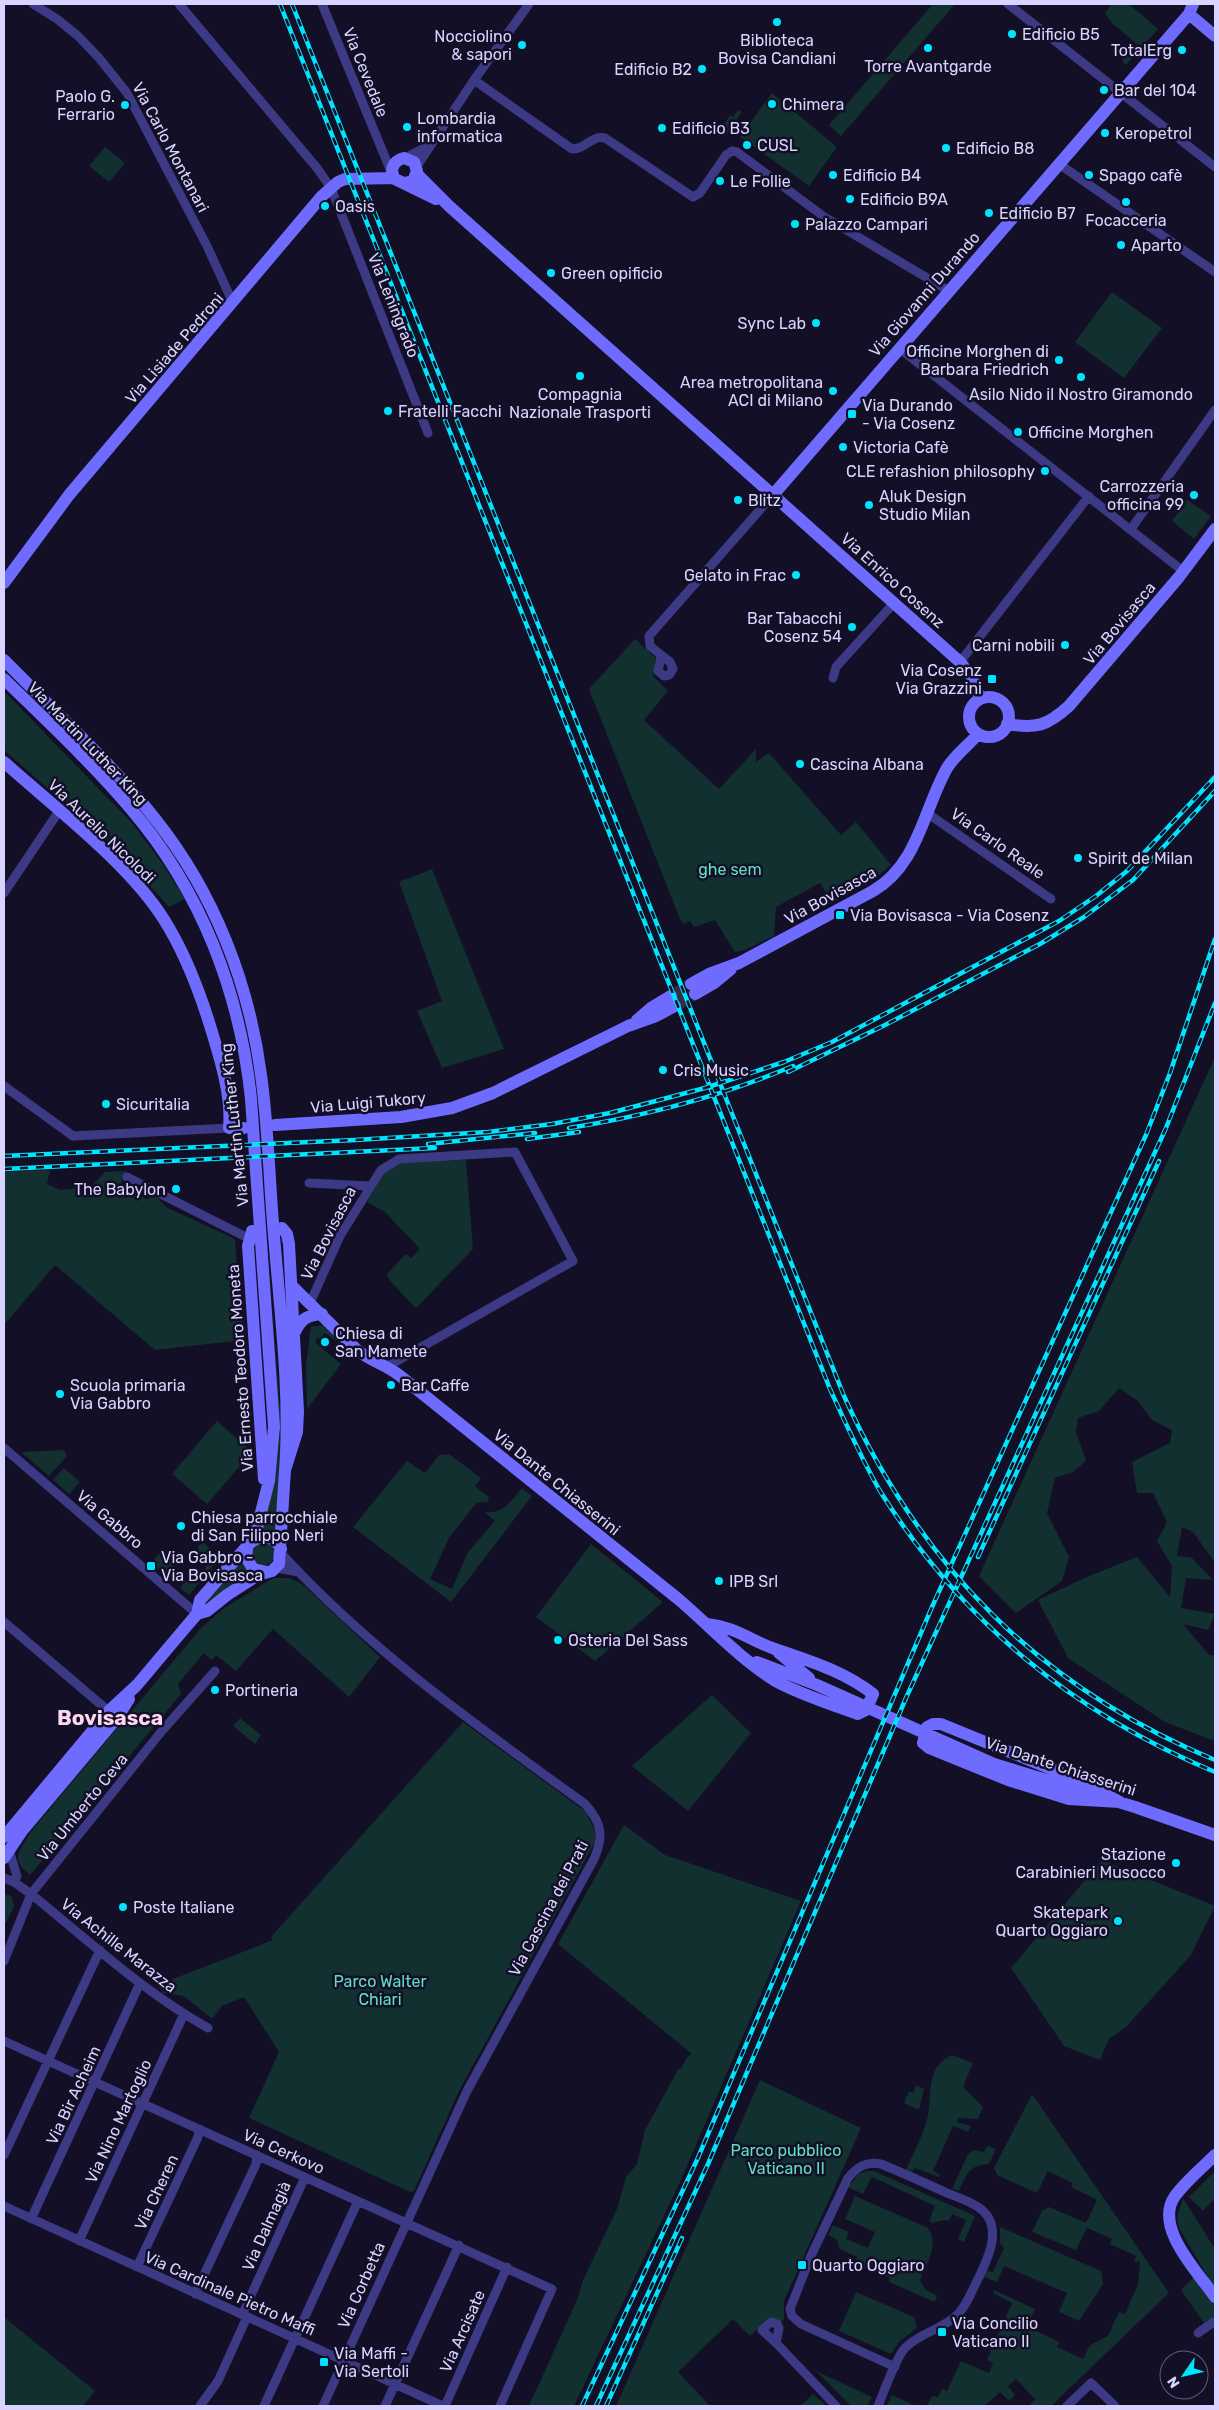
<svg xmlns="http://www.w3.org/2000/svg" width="1219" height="2410" font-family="Rubik,sans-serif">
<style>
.green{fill:#12302f}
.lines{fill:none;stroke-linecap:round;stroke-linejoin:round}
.secondary-tunnel{stroke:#312d47;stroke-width:12;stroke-dasharray:12 6;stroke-linecap:butt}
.street{stroke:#3d3a85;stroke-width:9}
.secondary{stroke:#6f6bff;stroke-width:12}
.rail-casing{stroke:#00e5ff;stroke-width:4.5}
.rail{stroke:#130f26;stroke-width:2.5;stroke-dasharray:8;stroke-linecap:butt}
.poi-dot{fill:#00e5ff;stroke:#130f26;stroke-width:2}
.labels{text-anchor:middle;stroke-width:5;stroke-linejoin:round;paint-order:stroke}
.poi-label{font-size:16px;fill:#d9d4ff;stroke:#130f26;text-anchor:start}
.street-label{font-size:16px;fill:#d9d4ff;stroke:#130f26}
.park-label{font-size:16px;fill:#5fe0c0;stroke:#130f26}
.district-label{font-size:21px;font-weight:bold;fill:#ffd6f0;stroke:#130f26}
</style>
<rect width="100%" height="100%" fill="#130f26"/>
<!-- green -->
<path class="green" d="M933,4H955L841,136L829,125Z
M1112,4H1129L1158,29L1126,65L1122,61L1137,44L1112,23L1105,13Z
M772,93L837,147L809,186L740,137Z
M738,110L742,112L725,136L717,135L730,115L733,117Z
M105,147L125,163L109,182L89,166Z
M1112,292L1162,328L1124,378L1075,342Z
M1187,500L1211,516L1194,539L1172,521Z
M635,639L656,658L653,676L668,691L644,720L719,789L756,749V762L769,753L841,835L856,822L891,865L872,881L832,903L820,883L776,907L774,936L745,950L735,952L715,920L694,927L690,921L684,924L680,919L589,689Z
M4,691L132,823L162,863L185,899L169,907L119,851L4,750Z
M432,869L504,1049L442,1068L417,1011L442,1001L399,882Z
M1215,1057V1563L1193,1532L1182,1527L1177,1556L1192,1558L1213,1580L1186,1578L1181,1608L1215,1614L1208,1630L1183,1624L1209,1655H1215V1741L1165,1722L1068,1658L1038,1600L1089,1576L1137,1557L1170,1597L1172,1566L1157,1541L1167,1522L1153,1493H1137L1132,1462L1170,1443L1172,1430L1152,1420L1138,1401L1119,1388L1099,1411L1078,1418L1076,1432L1086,1461L1073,1472L1055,1478L1047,1513L1069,1557L1062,1581L1016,1613L979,1576Z
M466,1160L473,1249L416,1308L389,1280L387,1274L406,1254L411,1258L420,1249L385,1212L367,1202L386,1170L398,1161Z
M50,1170L47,1184L60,1190L91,1187L105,1172L127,1171L121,1184L146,1199L156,1196L166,1207L235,1239L243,1340L155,1350L55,1265L4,1325V1172Z
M271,1296L281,1422L276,1535L261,1532L275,1477L280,1434Z
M324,1325L337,1336L336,1341L325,1333L321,1338L316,1339V1343L341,1364L307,1409L306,1365L311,1327Z
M217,1421L252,1452L207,1504L172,1474Z
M64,1450L67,1456L49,1476L21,1452Z
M449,1454L481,1478L475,1486L489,1497L488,1502L476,1503L449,1538L430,1579L452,1589L468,1552L495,1521L484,1512C504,1514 510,1502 522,1488L532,1496L451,1602L353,1527L407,1461L425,1473L439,1455Z
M64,1468L80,1482L69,1494L53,1480Z
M250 1554a12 12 0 1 1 24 0a12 12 0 1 1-24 0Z
M204,1543L220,1557L189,1595L180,1588L185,1581L188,1583L202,1578L207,1563L198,1551L199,1545Z
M591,1544L663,1602L595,1661L536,1617Z
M160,1553L164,1557L170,1555L174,1559L172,1568L179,1575L173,1582L151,1563Z
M241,1560L247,1571L252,1574L203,1605Z
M273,1578H289L302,1584L380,1657L349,1697L273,1629L236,1671L216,1655L212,1660L204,1653L178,1684L181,1694L30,1875C8,1858 21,1849 33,1829L201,1628L223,1609Z
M712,1695L751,1733L688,1811L632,1766Z
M240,1718L261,1735L255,1744L233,1726Z
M463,1722L586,1812L595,1831V1842L459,2091L414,2191L410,2192L249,2118L279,2052L244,1997L222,2006L212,2019L184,1996L162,1993L173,1979L273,1940L271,1937Z
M624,1825L665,1855L801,1901L680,2182L574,2406H529L577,2300L583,2280L617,2209L626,2177L637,2164L645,2130L679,2068L681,2069L687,2057L692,2054L558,1944Z
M1102,1860L1215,1906L1191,1955L1126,2027L1109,2039L1100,2060L1064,2046L1011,1968Z
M4,1893L12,1897L14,1906L6,1923L4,1922Z
M952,2055L973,2063L963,2087L983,2107L978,2119L958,2118L957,2122L971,2126L968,2132L953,2126L933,2171L940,2174L939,2177L915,2168L911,2172L906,2170C913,2154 922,2137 927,2120C933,2095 924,2067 952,2055Z
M760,2080L861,2128L784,2301V2320L779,2324L769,2318L750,2336L733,2319L678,2372L710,2406H616Z
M916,2085L924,2089L919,2110L904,2103L909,2091L913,2093Z
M1032,2094L1169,2293L1051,2406H1028L1035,2399L1016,2379L1008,2386L1015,2395L1009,2401L1000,2392L985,2406H927L932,2396L938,2397L942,2389L947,2391L961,2361L989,2373L993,2363L987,2360L1012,2303L993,2293L994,2290L1035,2309L1027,2327L1060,2342L1057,2347L1083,2359L1090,2345L1108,2336L1119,2312L1125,2314L1138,2284L1140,2261L1134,2262L1136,2256L1110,2244L1112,2239L1087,2228L1076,2250L1032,2232L1042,2211L1049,2207L1086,2223L1097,2200L1071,2187L1073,2183L1048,2171L1037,2193L997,2175L994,2168Z
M988,2146L996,2149L989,2164C968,2166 967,2173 959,2191L952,2189L968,2154L974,2150L984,2152Z
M866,2171H874L975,2216L964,2242L958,2239L966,2220L952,2214L949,2221L944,2220L932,2223L929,2221L935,2206L872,2177L863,2194L848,2187L859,2174Z
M1214,2172L1215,2198L1203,2211L1189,2197Z
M855,2196L928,2228C940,2244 926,2264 920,2280L925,2289L937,2296L935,2302L889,2282L890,2278L866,2267L865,2269L854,2264L857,2257L840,2249L837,2240L828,2235L833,2225L849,2232L846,2239L868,2248L875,2232L845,2219Z
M1183,2198L1215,2249V2289L1179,2228L1177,2217Z
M1000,2227L1101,2271L1103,2284L1079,2321L1059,2312L1067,2293L1004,2266L997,2282L984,2277L987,2271L993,2272L1004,2248L1000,2243Z
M1195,2276L1215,2305V2315L1204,2323L1181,2290Z
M856,2292L914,2317L917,2328L899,2342L891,2354L839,2331Z
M4,2317L95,2391L83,2406H4Z
M816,2371L872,2397L867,2406H851Z
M813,2394L826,2406H800Z
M892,2395L916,2406H887Z"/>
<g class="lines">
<!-- secondary-tunnel -->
<path class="secondary-tunnel" d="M671,996L691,984
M675,1006L695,994"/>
<!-- street -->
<path class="street" d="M33,4L57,19L78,36L99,58L127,93L207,246L233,303
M179,4L317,168L331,188L428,433
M322,4L392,174
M1008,4L1215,167
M474,80L572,149C585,150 591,135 605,138L693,197L700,193L726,155L732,151L737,152L823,216L949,291
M405,158L428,146
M1059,164L1215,272
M417,166L474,80L529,4
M899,348L1183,571
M1131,529L1215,410
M660,655L661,658L658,671L664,676L669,675L673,669L670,662L650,646L649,636L773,495
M960,662L1089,496
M833,678L836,667L894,603
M927,813L1051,899
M4,893L59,811
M4,1086L73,1136L229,1128
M127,1177L248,1238
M309,1183L370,1186
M310,1303L340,1236L381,1170L399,1159L515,1152L573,1261L388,1366
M4,1448L197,1614
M281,1553C369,1650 480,1728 585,1804C602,1823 604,1836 594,1859L467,2091L323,2406
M276,1568L299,1572
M4,1622L112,1714
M9,1850L17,1876L14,1882
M4,1878L14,1882L31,1894C88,1940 143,1992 208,2028
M4,1961L31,1894L161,1732L215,1671
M4,2041L552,2289L500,2406
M4,2155L100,1950
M4,2206L443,2406
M31,2219L140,1983
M79,2241L184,2014
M137,2267L198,2137L199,2129
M195,2294L256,2164L257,2155
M242,2315L305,2177
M771,2322L777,2324L779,2328L776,2343L762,2330Z
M1198,2333L1215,2321
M778,2345L836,2406
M200,2406L218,2381L247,2317
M264,2406L358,2201
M385,2406L459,2245
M445,2406L507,2267
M878,2406C884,2392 896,2357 905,2348C920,2332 945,2329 959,2313C967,2304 971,2293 976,2283C987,2261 1006,2225 978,2207C969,2201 957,2197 947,2193C925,2183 903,2173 881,2164C866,2161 857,2167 848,2178L810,2258L790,2309L792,2316L801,2324L895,2367
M1067,2406L1091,2383L1115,2406"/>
<!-- secondary -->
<path class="secondary" d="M1189,14L1215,36
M417,174L449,206L960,662L971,676L980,698
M404,183L413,181L417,171L414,162L404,158C393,161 389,170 395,179L436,199
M773,495L1189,14L1193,4
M4,583L69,495L322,196L338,182L345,179L394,178
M4,660C55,712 111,762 156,820C214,893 249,983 261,1075C268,1124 269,1174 273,1223C279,1304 291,1389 285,1470
M4,679C47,721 92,763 131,809C201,891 240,992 251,1099L274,1427L269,1481L254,1540
M969 717a20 20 0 1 1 40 0a20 20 0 1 1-40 0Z
M1007,724C1036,729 1047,726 1069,706L1179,577L1215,529
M4,762C54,807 127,862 163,918C186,954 200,992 212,1032C221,1062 232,1097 229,1128H244
M691,984L709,974L739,963L873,891C918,865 923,811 947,768C955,755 968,746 978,734
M695,994L714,983L731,969
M637,1020L651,1008L671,996
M275,1125L401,1117L452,1108L493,1093L628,1026L656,1016L675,1006
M252,1231L248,1246L264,1479
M292,1286L357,1350C371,1361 386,1365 399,1375L677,1598C709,1625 738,1657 774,1680C796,1693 833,1705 858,1714L866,1710L873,1694C844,1671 809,1661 775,1649C749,1640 736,1627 707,1624
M295,1332C301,1319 307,1315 322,1314
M247,1550L246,1557L253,1569L267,1572
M197,1614L207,1611L227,1595L258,1575L272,1571L279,1564L285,1470L297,1432L298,1411L289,1244L287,1234L282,1228
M779,1653L809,1678
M757,1662L817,1685L994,1764L1135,1807L1215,1835
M933,1724H941L1076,1779L1120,1802L1069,1799L1008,1780L929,1748L923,1743L927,1727Z
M4,1837L109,1711L137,1685L185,1628L197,1614L200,1600L249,1544C260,1534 274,1535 281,1549
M4,1858L22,1831L117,1718L129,1699
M1215,2155C1202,2168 1186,2181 1175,2196C1153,2227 1198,2272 1215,2297"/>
<defs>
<path id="rail" d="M280,4L830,1389C846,1424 861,1458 880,1491C962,1622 1073,1713 1215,1772
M292,4L844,1396C921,1567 1041,1688 1215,1760
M788,1072L885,1025L1040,944L1084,917L1133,880L1215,791
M569,1128C645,1116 722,1096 793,1066
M527,1139L579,1132
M428,1144L535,1133
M4,1156L355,1140L488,1132L552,1124L610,1113L705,1088L784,1062L832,1042L1059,921L1096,896L1127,871L1215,777
M4,1169L435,1148
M978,1557L1159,1161
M582,2406L697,2160L932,1607L1146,1135L1170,1073L1215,939
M596,2406L708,2164L906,1698L1166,1128L1215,1003
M606,2406L682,2238"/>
</defs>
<!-- rail casing -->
<use href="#rail" class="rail-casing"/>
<!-- rail -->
<use href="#rail" class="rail"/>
</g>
<!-- markers -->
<g class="poi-dot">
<circle cx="777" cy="22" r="5"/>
<circle cx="1012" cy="34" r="5"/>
<circle cx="522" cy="45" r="5"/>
<circle cx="928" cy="48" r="5"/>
<circle cx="1182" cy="50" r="5"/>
<circle cx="702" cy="69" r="5"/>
<circle cx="1104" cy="90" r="5"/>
<circle cx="772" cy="104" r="5"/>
<circle cx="125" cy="105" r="5"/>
<circle cx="407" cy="127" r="5"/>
<circle cx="662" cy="128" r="5"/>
<circle cx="1105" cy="133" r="5"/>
<circle cx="747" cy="145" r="5"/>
<circle cx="946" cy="148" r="5"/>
<circle cx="833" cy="175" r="5"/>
<circle cx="1089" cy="175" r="5"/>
<circle cx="720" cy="181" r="5"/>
<circle cx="850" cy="199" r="5"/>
<circle cx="1126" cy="202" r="5"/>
<circle cx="325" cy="206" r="5"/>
<circle cx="989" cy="213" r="5"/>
<circle cx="795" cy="224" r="5"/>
<circle cx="1121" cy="245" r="5"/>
<circle cx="551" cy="273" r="5"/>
<circle cx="816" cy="323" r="5"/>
<circle cx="1059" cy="360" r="5"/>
<circle cx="580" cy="376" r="5"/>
<circle cx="1081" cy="377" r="5"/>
<circle cx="833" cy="391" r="5"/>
<circle cx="388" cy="411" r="5"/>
<rect x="847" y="409" width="10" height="10" rx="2.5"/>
<circle cx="1018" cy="432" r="5"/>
<circle cx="843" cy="447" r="5"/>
<circle cx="1045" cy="471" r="5"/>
<circle cx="1194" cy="495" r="5"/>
<circle cx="738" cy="500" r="5"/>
<circle cx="869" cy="505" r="5"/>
<circle cx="796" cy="575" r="5"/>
<circle cx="852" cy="627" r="5"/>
<circle cx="1065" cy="645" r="5"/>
<rect x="987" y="674" width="10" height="10" rx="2.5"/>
<circle cx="800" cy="764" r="5"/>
<circle cx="1078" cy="858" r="5"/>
<rect x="835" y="910" width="10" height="10" rx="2.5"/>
<circle cx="663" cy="1070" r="5"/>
<circle cx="106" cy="1104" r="5"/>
<circle cx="176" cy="1189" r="5"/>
<circle cx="325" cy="1342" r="5"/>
<circle cx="391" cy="1385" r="5"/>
<circle cx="60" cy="1394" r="5"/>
<circle cx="181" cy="1526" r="5"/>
<rect x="146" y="1561" width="10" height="10" rx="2.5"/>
<circle cx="719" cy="1581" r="5"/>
<circle cx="558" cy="1640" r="5"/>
<circle cx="215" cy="1690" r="5"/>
<circle cx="1176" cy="1863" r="5"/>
<circle cx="123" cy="1907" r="5"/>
<circle cx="1118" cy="1921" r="5"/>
<rect x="797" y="2260" width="10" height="10" rx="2.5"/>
<rect x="937" y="2327" width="10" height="10" rx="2.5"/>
<rect x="319" y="2357" width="10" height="10" rx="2.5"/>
</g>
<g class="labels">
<!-- poi labels -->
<g class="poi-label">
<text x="1022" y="40">Edificio B5</text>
<text x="512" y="42" text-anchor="end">Nocciolino<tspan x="512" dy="18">&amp; sapori</tspan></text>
<text x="777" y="46" text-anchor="middle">Biblioteca<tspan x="777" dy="18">Bovisa Candiani</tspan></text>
<text x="1172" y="56" text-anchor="end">TotalErg</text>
<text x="928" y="72" text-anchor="middle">Torre Avantgarde</text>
<text x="692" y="75" text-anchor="end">Edificio B2</text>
<text x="1114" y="96">Bar del 104</text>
<text x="115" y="102" text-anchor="end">Paolo G.<tspan x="115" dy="18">Ferrario</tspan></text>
<text x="782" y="110">Chimera</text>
<text x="417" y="124">Lombardia<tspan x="417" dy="18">informatica</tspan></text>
<text x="672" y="134">Edificio B3</text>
<text x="1115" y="139">Keropetrol</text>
<text x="757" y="151">CUSL</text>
<text x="956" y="154">Edificio B8</text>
<text x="843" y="181">Edificio B4</text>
<text x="1099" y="181">Spago cafè</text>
<text x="730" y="187">Le Follie</text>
<text x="860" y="205">Edificio B9A</text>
<text x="335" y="212">Oasis</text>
<text x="999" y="219">Edificio B7</text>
<text x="1126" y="226" text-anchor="middle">Focacceria</text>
<text x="805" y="230">Palazzo Campari</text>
<text x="1131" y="251">Aparto</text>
<text x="561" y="279">Green opificio</text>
<text x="806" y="329" text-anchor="end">Sync Lab</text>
<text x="1049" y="357" text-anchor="end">Officine Morghen di<tspan x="1049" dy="18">Barbara Friedrich</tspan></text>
<text x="823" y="388" text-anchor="end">Area metropolitana<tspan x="823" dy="18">ACI di Milano</tspan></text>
<text x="580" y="400" text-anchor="middle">Compagnia<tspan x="580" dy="18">Nazionale Trasporti</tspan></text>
<text x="1081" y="400" text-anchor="middle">Asilo Nido il Nostro Giramondo</text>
<text x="862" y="411">Via Durando<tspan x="862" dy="18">- Via Cosenz</tspan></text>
<text x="398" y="417">Fratelli Facchi</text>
<text x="1028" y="438">Officine Morghen</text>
<text x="853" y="453">Victoria Cafè</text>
<text x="1035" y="477" text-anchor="end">CLE refashion philosophy</text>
<text x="1184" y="492" text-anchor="end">Carrozzeria<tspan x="1184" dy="18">officina 99</tspan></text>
<text x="879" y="502">Aluk Design<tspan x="879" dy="18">Studio Milan</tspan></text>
<text x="748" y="506">Blitz</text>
<text x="786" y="581" text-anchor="end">Gelato in Frac</text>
<text x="842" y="624" text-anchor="end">Bar Tabacchi<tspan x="842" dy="18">Cosenz 54</tspan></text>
<text x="1055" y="651" text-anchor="end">Carni nobili</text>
<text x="982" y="676" text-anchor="end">Via Cosenz<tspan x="982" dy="18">Via Grazzini</tspan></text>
<text x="810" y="770">Cascina Albana</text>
<text x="1088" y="864">Spirit de Milan</text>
<text x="850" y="921">Via Bovisasca - Via Cosenz</text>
<text x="673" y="1076">Cris Music</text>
<text x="116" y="1110">Sicuritalia</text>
<text x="166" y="1195" text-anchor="end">The Babylon</text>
<text x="335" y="1339">Chiesa di<tspan x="335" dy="18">San Mamete</tspan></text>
<text x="70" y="1391">Scuola primaria<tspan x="70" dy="18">Via Gabbro</tspan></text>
<text x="401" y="1391">Bar Caffe</text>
<text x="191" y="1523">Chiesa parrocchiale<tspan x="191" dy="18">di San Filippo Neri</tspan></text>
<text x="161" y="1563">Via Gabbro -<tspan x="161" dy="18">Via Bovisasca</tspan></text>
<text x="729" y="1587">IPB Srl</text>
<text x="568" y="1646">Osteria Del Sass</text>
<text x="225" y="1696">Portineria</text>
<text x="1166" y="1860" text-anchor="end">Stazione<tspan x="1166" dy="18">Carabinieri Musocco</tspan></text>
<text x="133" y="1913">Poste Italiane</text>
<text x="1108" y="1918" text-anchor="end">Skatepark<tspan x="1108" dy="18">Quarto Oggiaro</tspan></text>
<text x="812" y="2271">Quarto Oggiaro</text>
<text x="952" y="2329">Via Concilio<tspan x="952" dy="18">Vaticano II</tspan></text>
<text x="334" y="2359">Via Maffi -<tspan x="334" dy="18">Via Sertoli</tspan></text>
</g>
<!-- street labels -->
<g class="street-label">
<text transform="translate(366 72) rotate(68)" y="6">Via Cevedale</text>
<text transform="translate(171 147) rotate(62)" y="6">Via Carlo Montanari</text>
<text transform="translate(924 294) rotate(-49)" y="6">Via Giovanni Durando</text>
<text transform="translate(394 305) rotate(68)" y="6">Via Leningrado</text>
<text transform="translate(174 348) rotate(-49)" y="6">Via Lisiade Pedroni</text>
<text transform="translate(893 580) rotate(42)" y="6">Via Enrico Cosenz</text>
<text transform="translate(1119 623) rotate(-50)" y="6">Via Bovisasca</text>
<text transform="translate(88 743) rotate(46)" y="6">Via Martin Luther King</text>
<text transform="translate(102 831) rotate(44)" y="6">Via Aurelio Nicolodi</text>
<text transform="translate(998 843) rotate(35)" y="6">Via Carlo Reale</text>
<text transform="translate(830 895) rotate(-29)" y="6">Via Bovisasca</text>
<text transform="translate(368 1102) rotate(-5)" y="6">Via Luigi Tukory</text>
<text transform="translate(234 1125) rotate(-96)" y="6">Via Martin Luther King</text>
<text transform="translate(328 1233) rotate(-63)" y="6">Via Bovisasca</text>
<text transform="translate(240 1368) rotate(-94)" y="6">Via Ernesto Teodoro Moneta</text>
<text transform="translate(557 1482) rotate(39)" y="6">Via Dante Chiasserini</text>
<text transform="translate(110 1519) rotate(40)" y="6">Via Gabbro</text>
<text transform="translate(1061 1766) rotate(18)" y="6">Via Dante Chiasserini</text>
<text transform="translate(82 1807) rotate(-51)" y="6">Via Umberto Ceva</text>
<text transform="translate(548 1908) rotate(-62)" y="6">Via Cascina dei Prati</text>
<text transform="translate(119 1945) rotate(38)" y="6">Via Achille Marazza</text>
<text transform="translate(73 2095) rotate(-65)" y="6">Via Bir Acheim</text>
<text transform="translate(118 2121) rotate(-65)" y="6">Via Nino Martoglio</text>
<text transform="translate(284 2151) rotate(24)" y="6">Via Cerkovo</text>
<text transform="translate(156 2192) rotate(-65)" y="6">Via Cheren</text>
<text transform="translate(266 2226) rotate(-66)" y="6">Via Dalmagià</text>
<text transform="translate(361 2285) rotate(-66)" y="6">Via Corbetta</text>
<text transform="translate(230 2293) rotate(24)" y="6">Via Cardinale Pietro Maffi</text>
<text transform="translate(462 2331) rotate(-66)" y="6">Via Arcisate</text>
</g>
<!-- park labels -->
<g class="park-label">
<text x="730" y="875">ghe sem</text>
<text x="380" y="1987">Parco Walter<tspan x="380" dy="18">Chiari</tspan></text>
<text x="786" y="2156">Parco pubblico<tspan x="786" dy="18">Vaticano II</tspan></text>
</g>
<!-- district labels -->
<g class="district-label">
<text x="110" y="1725">Bovisasca</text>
</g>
</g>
<!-- border -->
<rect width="1219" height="2410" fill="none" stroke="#d9d4ff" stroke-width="10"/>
<!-- north arrow -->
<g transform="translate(1184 2375) rotate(236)"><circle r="24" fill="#130f26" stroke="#625e7d"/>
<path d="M0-4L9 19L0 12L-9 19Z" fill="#00e5ff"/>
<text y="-8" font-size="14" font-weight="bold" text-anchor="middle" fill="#d9d4ff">N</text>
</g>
</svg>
